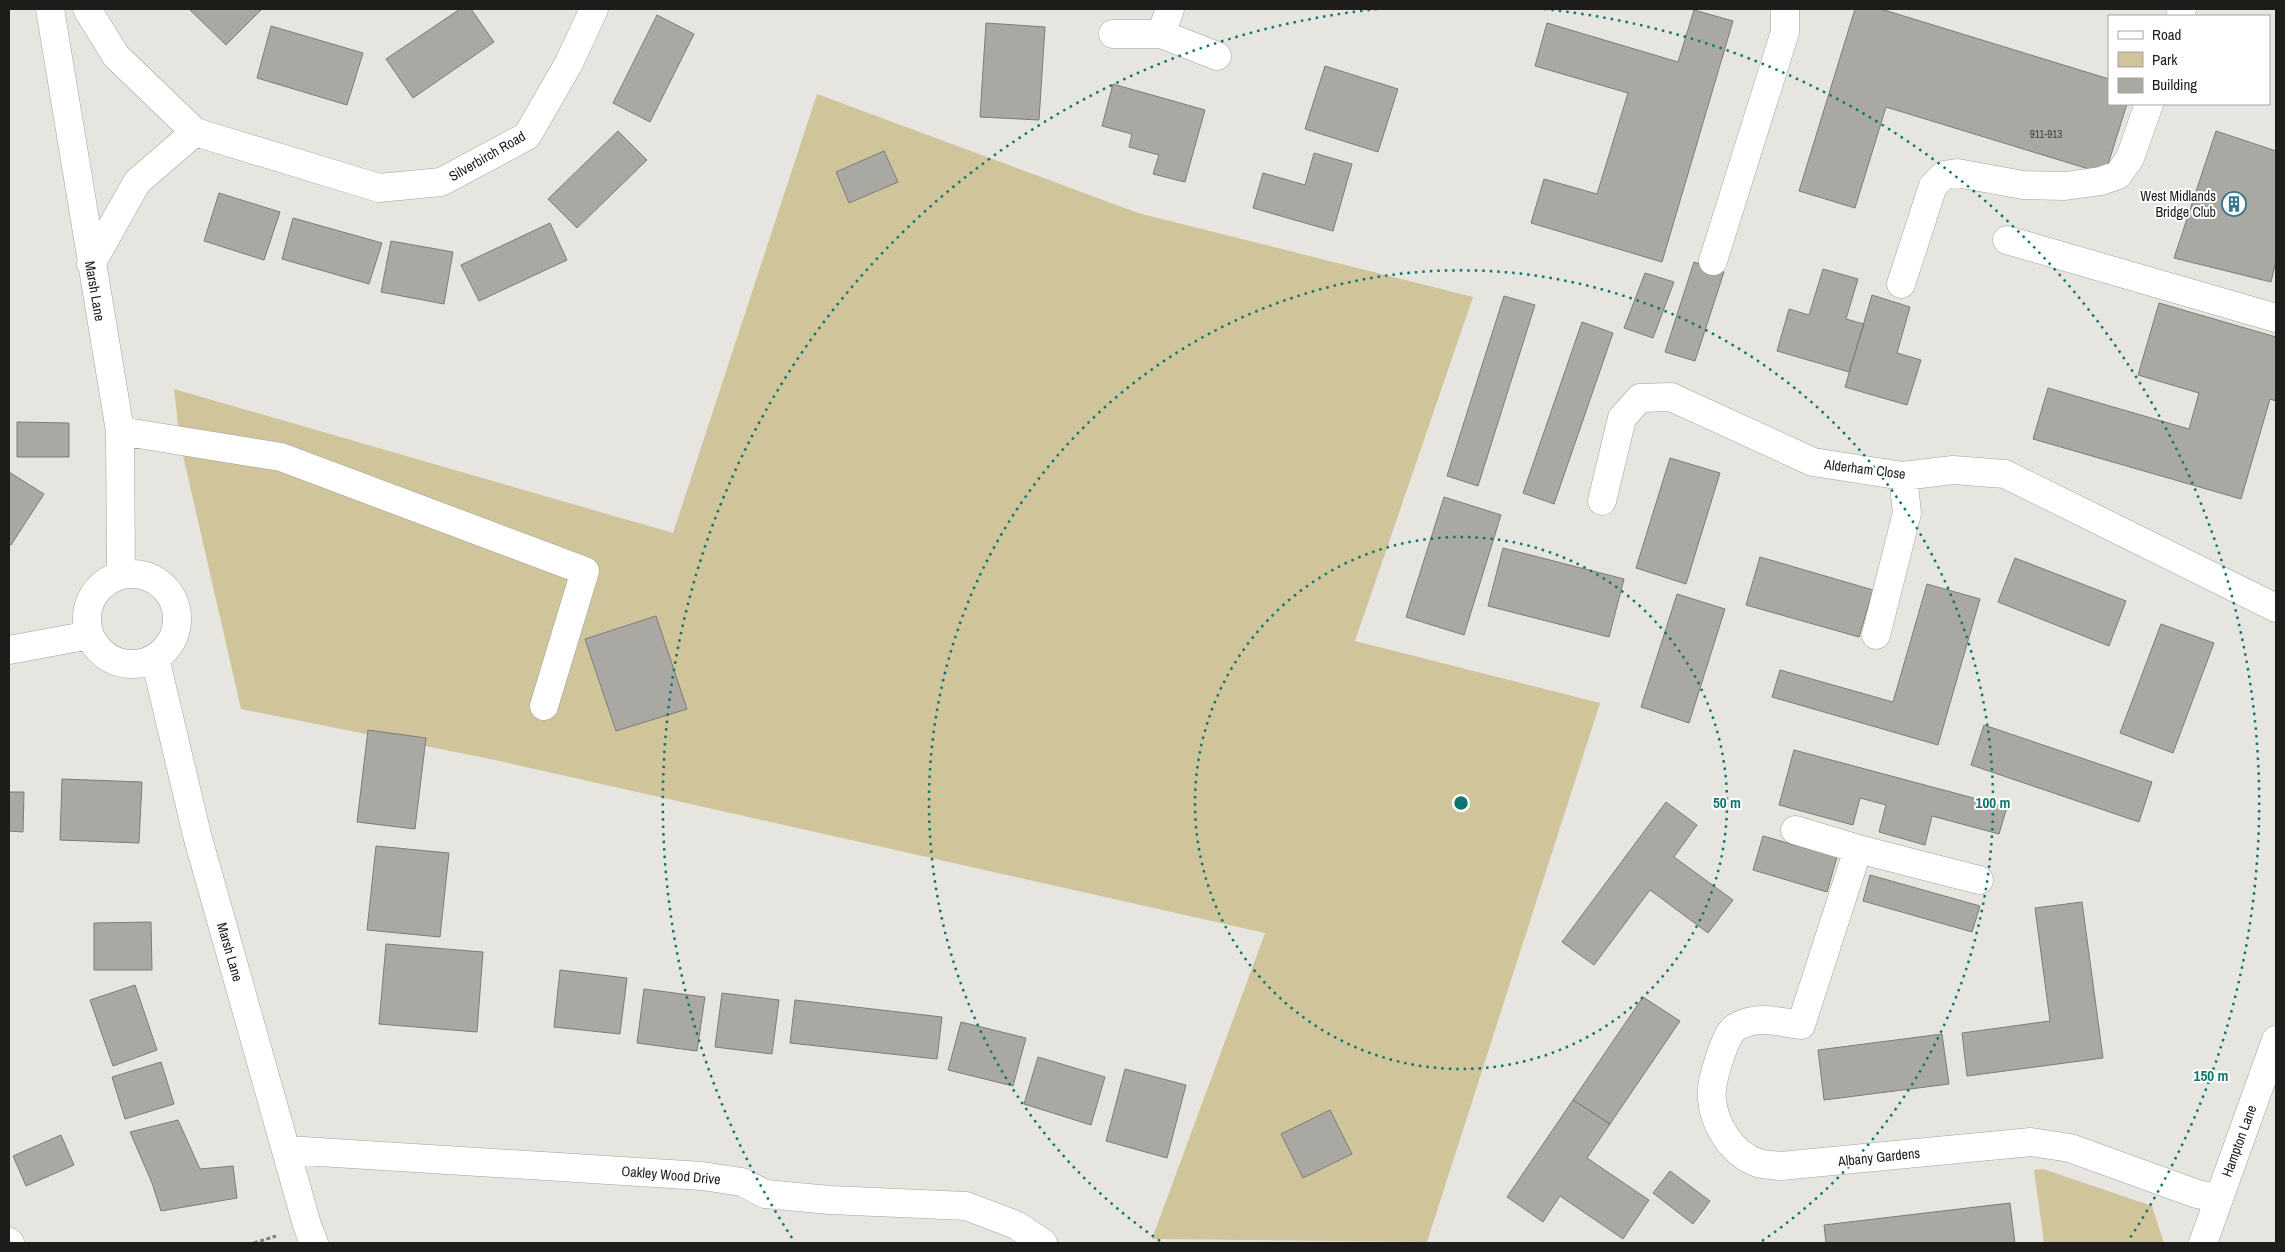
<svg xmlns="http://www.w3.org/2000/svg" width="2285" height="1252" font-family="'Archivo Narrow',sans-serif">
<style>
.green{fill:#cfc49a}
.building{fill:#a9a8a3;stroke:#7d7c77}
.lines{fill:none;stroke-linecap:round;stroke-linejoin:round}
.minor-casing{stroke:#a3a29e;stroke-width:29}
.major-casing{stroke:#a3a29e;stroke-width:29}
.path{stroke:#7f7e7b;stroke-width:3;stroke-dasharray:4 2.5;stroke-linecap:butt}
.minor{stroke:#fff;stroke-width:28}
.major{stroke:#fff;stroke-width:28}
.ring{fill:none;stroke:#0f766e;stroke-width:2.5;stroke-dasharray:2.5 5}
.labels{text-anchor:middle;stroke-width:4;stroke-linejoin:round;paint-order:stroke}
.number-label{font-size:11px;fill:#403f3d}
.street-label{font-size:14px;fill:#1d1c1b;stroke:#fff}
.poi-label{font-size:14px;fill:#1d1c1b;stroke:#fff;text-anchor:end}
.centre{fill:#0f766e;stroke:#fff;stroke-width:2.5}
.ring-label{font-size:15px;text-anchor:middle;font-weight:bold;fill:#0f766e;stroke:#fff;stroke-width:4;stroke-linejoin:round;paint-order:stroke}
</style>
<rect width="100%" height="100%" fill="#e6e5e0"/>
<!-- green -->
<path class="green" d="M817,94L1138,213L1473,297L1355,641L1600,703L1427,1242L1152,1239L1265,933L495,760L241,709L180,442L174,389L673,533Z
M2043,1169L2152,1206L2164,1243H2044L2034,1170Z"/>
<!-- building -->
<path class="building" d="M189,9H260L261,10L226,45Z
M460,9H471L494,42L413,98L386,59Z
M1855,9H1881L2109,79V104H2127L2105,174L1886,107L1855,208L1799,191Z
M1694,10L1733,21L1662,262L1531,223L1544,179L1597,194L1628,93L1535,66L1547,23L1678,62Z
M657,15L694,34L650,122L613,103Z
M986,23L1045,27L1039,120L980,117Z
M271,26L363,53L347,105L257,78Z
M1325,66L1398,89L1378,152L1305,129Z
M1113,84L1205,110L1185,182L1153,174L1159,155L1129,147L1132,134L1102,126Z
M618,131L647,160L577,228L548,199Z
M2216,131L2276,151V261L2271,282L2174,258Z
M884,151L898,182L849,203L836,172Z
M1314,153L1352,164L1333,231L1253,208L1263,173L1305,185Z
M219,193L280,212L264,260L204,241Z
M293,218L382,243L369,284L282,259Z
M550,223L567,260L479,301L461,265Z
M391,241L453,252L444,304L381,292Z
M1694,262L1724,272L1695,361L1665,352Z
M1823,269L1858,279L1846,319L1864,324L1849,372L1777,351L1789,309L1809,315Z
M1645,273L1674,282L1653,338L1624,328Z
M1872,295L1910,307L1897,353L1921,360L1907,405L1845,387Z
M1504,296L1535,305L1478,486L1447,476Z
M2159,303L2276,337V401L2270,399L2241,499L2033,439L2048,388L2189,429L2199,393L2138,375Z
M1582,322L1613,333L1554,504L1523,493Z
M17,422L69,423V457H17Z
M1670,458L1720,473L1686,584L1636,568Z
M9,472L44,494L11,545L9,544Z
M1444,497L1501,515L1464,635L1406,617Z
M1503,548L1624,579L1609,637L1488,606Z
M1760,557L1873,590L1859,637L1746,605Z
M2015,558L2126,601L2109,646L1998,602Z
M1927,584L1980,599L1938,745L1772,697L1780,670L1893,702Z
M1677,594L1725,609L1689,723L1641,707Z
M656,616L687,709L616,731L585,639Z
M2161,624L2214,643L2173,753L2120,733Z
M1984,725L2152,782L2139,822L1971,765Z
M368,730L426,738L415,829L357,822Z
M1794,750L2007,807L1999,834L1932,816L1925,845L1879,832L1886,805L1860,798L1853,825L1779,805Z
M62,779L142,782L139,843L60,840Z
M9,792H24L23,832L9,831Z
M1666,802L1697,825L1674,857L1733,900L1708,933L1650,890L1594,965L1562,942Z
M1763,836L1837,857L1827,892L1753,870Z
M376,846L449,853L440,937L367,930Z
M1870,875L1980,906L1972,932L1863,901Z
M2082,902L2103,1058L1967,1076L1962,1033L2050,1021L2035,908Z
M151,922L152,970H94V923Z
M386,944L483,952L477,1032L379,1024Z
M560,970L627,978L620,1034L554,1027Z
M135,985L157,1050L113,1066L90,1000Z
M644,989L705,997L697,1051L637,1043Z
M722,993L779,1000L772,1054L715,1047Z
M1643,997L1680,1021L1610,1124L1573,1100Z
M795,1000L942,1017L937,1059L790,1043Z
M961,1022L1026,1038L1013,1086L948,1070Z
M1942,1034L1949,1084L1824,1100L1818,1050Z
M1038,1057L1105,1077L1091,1125L1024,1104Z
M161,1062L174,1104L125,1119L112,1077Z
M1125,1069L1186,1085L1167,1158L1106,1141Z
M1573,1100L1610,1124L1587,1158L1649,1200L1623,1239L1560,1196L1543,1222L1507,1197Z
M1330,1110L1352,1154L1303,1178L1281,1134Z
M178,1120L200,1169L233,1166L237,1198L161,1211L152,1183L130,1132Z
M61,1135L74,1165L26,1186L13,1156Z
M1670,1171L1710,1201L1693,1224L1653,1193Z
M2010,1203L2015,1243H1826L1824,1225Z"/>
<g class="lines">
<defs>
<path id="minor" d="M50,9L120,431L121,574
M87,9L116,56L195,132L379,188L441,182L527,136L569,63L594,9
M2180,16L2182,9
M1113,34H1161L1217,56
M1161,34L1170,9
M2007,240L2276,318
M1713,261L1785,32V9
M91,264L137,182L195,132
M1901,284L1933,186L1944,175L1957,173L2023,185L2065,186L2101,181L2118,175L2130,158L2149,104
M120,431L281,457L585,571L544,706
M1602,501L1622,418L1640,398L1671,397L1813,462L1903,476L1953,470L2005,474L2276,608
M87 619a45 45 0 1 1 90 0a45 45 0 1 1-90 0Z
M1876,635L1907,513L1903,476
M9,650L90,635
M155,658L197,835L307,1225L314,1243
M1795,830L1858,849L1979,880
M1858,849L1801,1025C1780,1022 1758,1015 1738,1026C1728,1031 1725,1044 1721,1054C1717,1066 1710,1086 1712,1099C1714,1125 1732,1154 1758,1163C1765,1165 1773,1165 1781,1166L2031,1142L2070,1148L2197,1194L2219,1198
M287,1150L702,1176L742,1182L765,1194L830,1200L966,1206L1016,1225L1043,1243
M9,1242L10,1243"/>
<path id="major" d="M2203,1243L2276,1040"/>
</defs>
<!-- minor casing -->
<use href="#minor" class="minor-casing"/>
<!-- major casing -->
<use href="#major" class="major-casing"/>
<!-- path -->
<path class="path" d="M254,1243L276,1236"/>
<!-- minor -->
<use href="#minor" class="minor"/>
<!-- major -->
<use href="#major" class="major"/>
</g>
<!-- distance rings -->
<g class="ring">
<circle cx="1461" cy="803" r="266"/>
<path d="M1160 1241A532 532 0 1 1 1762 1241"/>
<path d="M792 1238A798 798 0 0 1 1378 9M1544 9A798 798 0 0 1 2130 1238"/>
</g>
<!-- icons -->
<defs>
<symbol id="building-ring" viewBox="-11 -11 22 22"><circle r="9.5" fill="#fff" stroke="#3a768d" stroke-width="1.5"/><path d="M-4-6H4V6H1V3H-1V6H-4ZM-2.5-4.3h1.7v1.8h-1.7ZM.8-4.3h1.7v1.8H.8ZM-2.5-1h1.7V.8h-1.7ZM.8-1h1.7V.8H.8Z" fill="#3a768d"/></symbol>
</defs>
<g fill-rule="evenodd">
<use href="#building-ring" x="2220" y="190" width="28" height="28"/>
</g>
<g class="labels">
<!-- number labels -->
<g class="number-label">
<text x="2046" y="138">911-913</text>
</g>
<!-- street labels -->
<g class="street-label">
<text transform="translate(487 156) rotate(-30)" y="5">Silverbirch Road</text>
<text transform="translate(95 291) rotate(80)" y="5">Marsh Lane</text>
<text transform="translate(1865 469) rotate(7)" y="5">Alderham Close</text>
<text transform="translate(230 952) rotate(74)" y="5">Marsh Lane</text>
<text transform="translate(2239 1141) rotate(-70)" y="5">Hampton Lane</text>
<text transform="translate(1879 1157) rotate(-6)" y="5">Albany Gardens</text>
<text transform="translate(671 1175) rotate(5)" y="5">Oakley Wood Drive</text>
</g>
<!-- poi labels -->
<g class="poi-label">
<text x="2216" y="201">West Midlands<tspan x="2216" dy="16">Bridge Club</tspan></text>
</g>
</g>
<circle cx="1461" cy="803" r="8" class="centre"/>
<g class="ring-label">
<text x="1727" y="808">50 m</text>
<text x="1993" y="808">100 m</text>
<text x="2211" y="1081">150 m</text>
</g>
<!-- border -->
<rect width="2285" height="1252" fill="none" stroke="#1d1c1b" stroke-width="20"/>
<!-- legend -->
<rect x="2108" y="15" width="162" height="90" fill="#ffffff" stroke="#a5a4a4"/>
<rect x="2118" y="31" width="25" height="8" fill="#ffffff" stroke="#a5a4a4"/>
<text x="2152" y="40" font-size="15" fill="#1d1c1b">Road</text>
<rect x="2118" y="52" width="25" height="15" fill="#cfc49a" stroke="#a5a4a4"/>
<text x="2152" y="65" font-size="15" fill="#1d1c1b">Park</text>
<rect x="2118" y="78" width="25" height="15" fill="#a9a8a3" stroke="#a5a4a4"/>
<text x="2152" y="90" font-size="15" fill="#1d1c1b">Building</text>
</svg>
